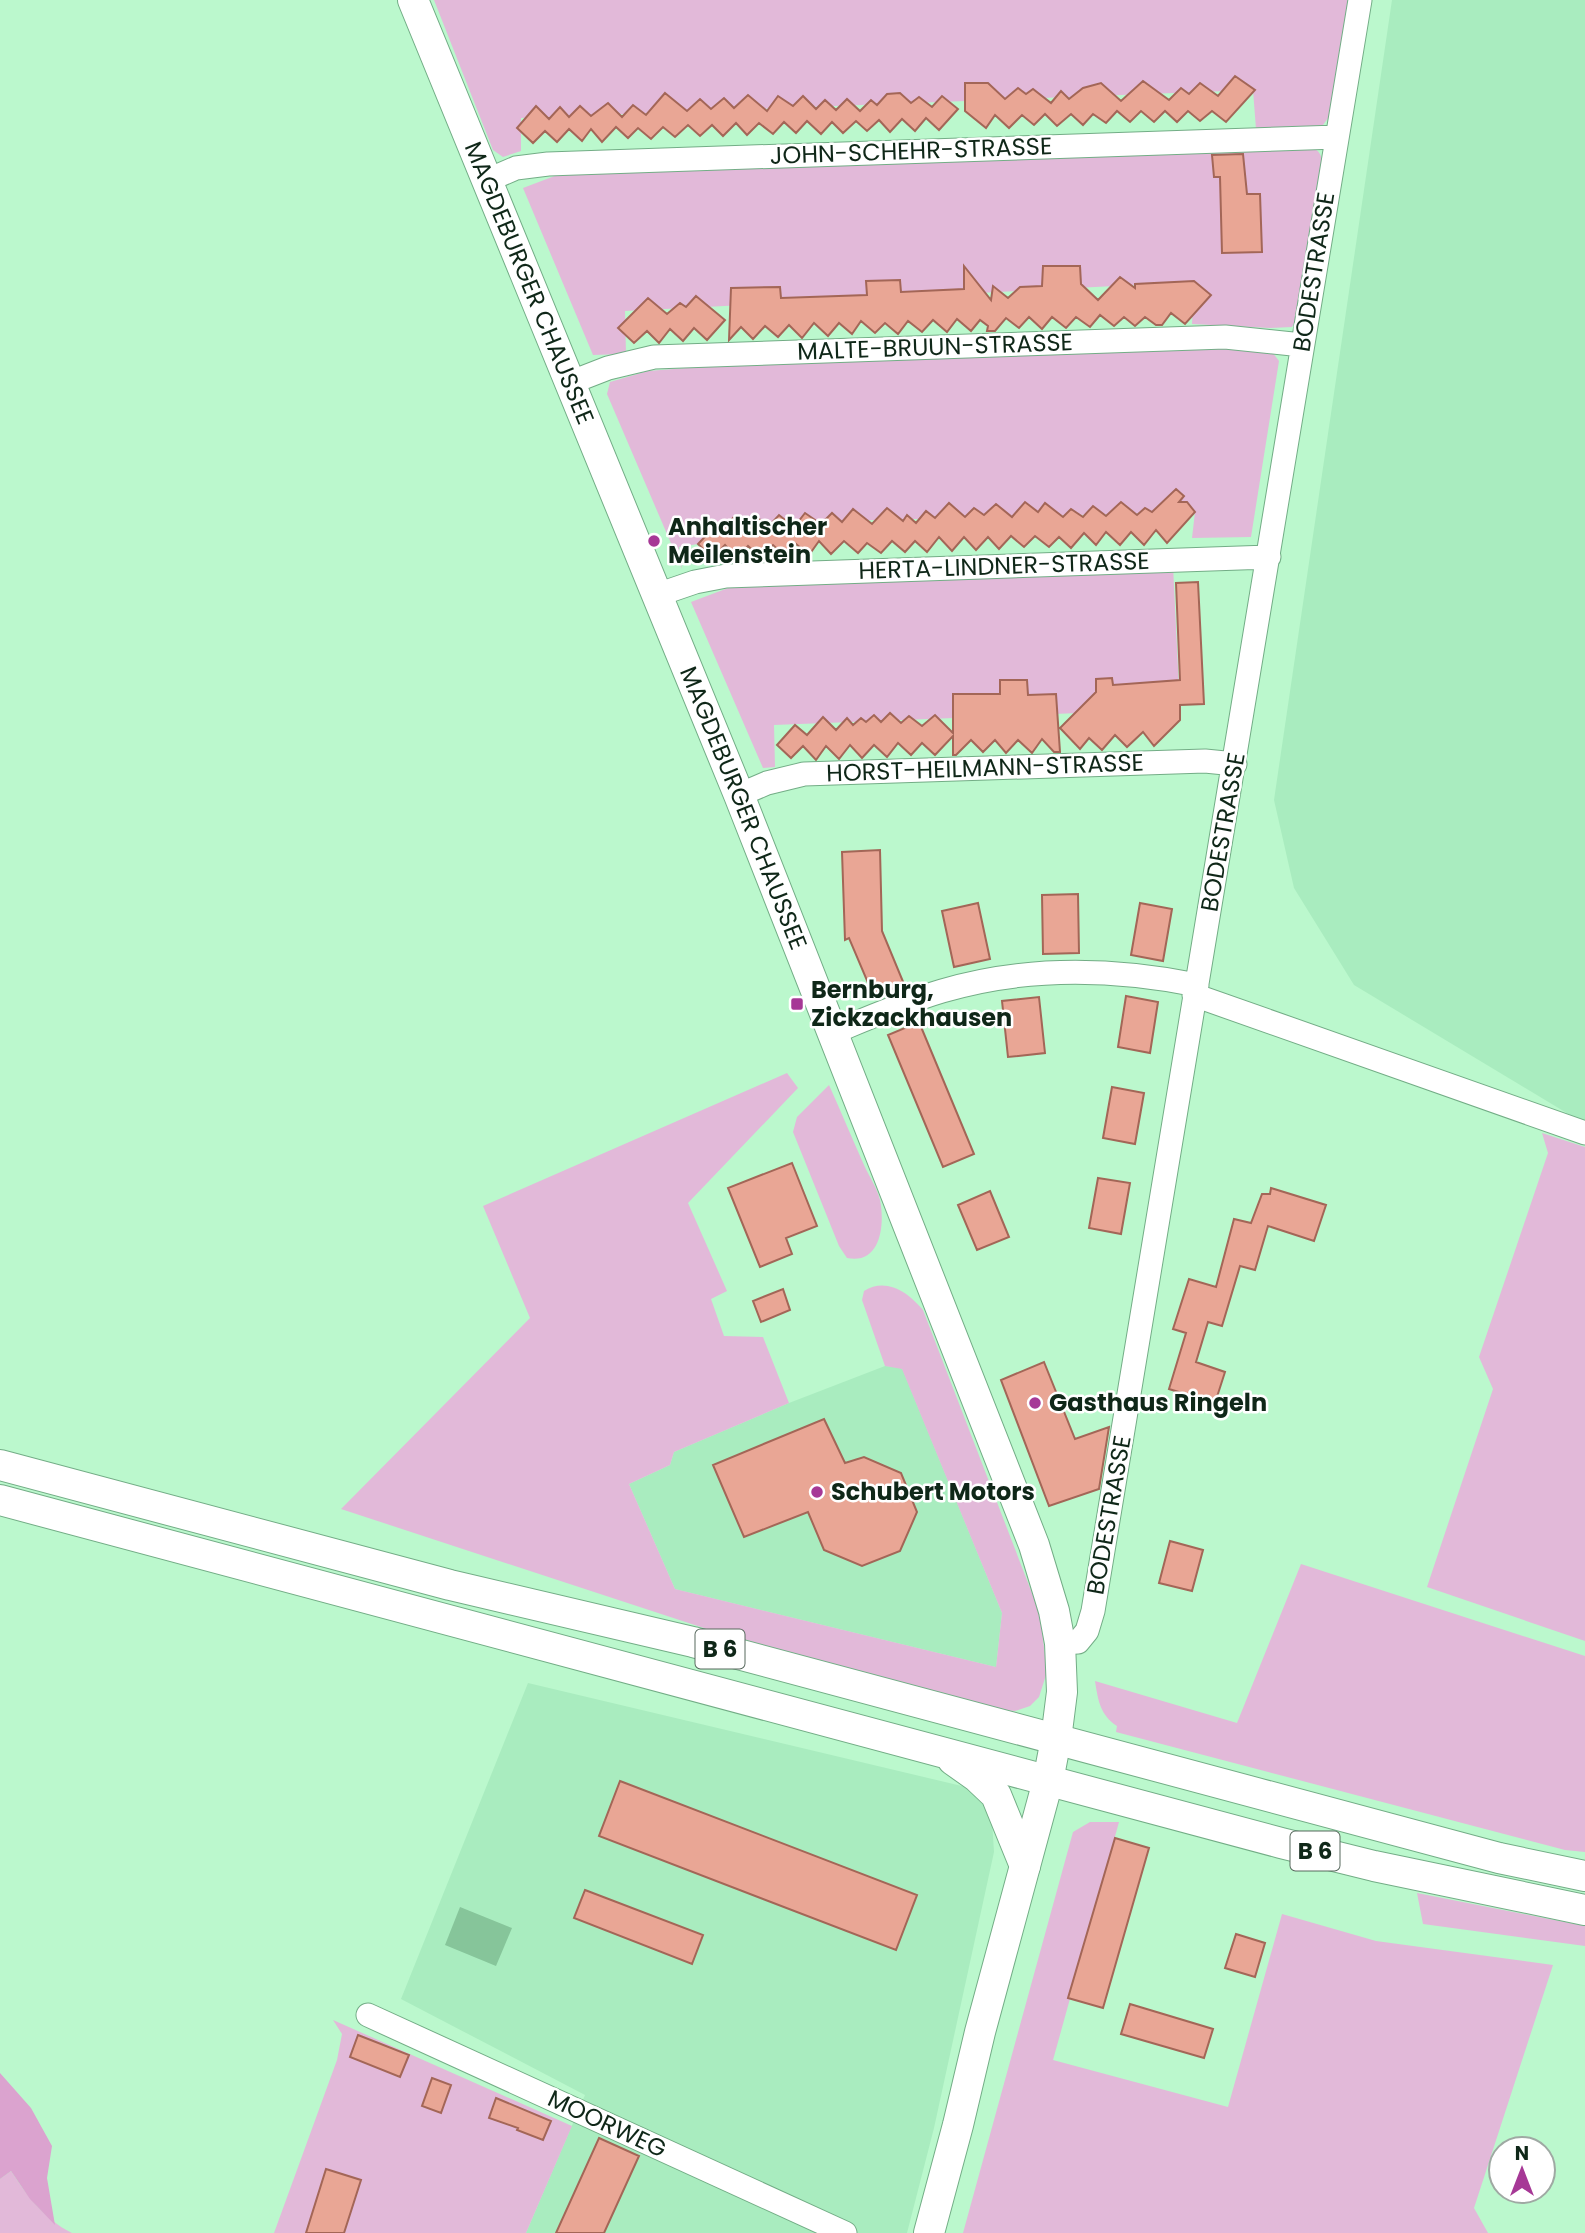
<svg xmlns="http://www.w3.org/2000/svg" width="1585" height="2233" font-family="Poppins,sans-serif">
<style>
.built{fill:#a9ecbf}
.green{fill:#e2b9d9}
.forest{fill:#dba3cf}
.water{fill:#86c59a}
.building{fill:#e9a695;stroke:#a36657;stroke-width:2}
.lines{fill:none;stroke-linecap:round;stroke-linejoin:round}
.minor-casing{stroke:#73ad86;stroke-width:25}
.major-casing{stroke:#73ad86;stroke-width:32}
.minor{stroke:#fff;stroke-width:23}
.major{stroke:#fff;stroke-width:30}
.poi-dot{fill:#a63896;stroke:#fff;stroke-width:2.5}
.labels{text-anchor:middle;stroke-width:5;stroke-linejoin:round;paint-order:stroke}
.shield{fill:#fff;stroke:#57685d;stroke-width:2}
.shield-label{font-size:23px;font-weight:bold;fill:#0f2718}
.street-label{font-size:24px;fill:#0f2718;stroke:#fff}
.poi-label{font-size:24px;font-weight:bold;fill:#0f2718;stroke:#fff;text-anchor:start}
</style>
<rect width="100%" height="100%" fill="#bbf8cd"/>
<!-- built -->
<path class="built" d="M1392,0H1585V1121L1575,1118L1354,985L1294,888L1274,800Z
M885,1366L902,1368L1002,1613L996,1667L675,1589L629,1484L670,1465L674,1452L789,1403Z
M528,1683L966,1787L981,1799L992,1820L994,1852L934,2128L907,2233H526L585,2095L401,1999Z"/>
<!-- green -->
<path class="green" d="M434,0H1348L1333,111L1323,125L1305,129H1256L1253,90L521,118V151L503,157L493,150Z
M1308,146C1319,150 1322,153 1322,166L1299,315L1292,327L1270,328L1192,324L1194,282L625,311L626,354L593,355L523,188L573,169Z
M1211,344L1273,353L1279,361L1251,537L1192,538L1195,512L717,524L698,544L679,547L682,569L607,394L610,382L648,371L712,366Z
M1173,566L1180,709L774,725L775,767L763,768L691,602L744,582Z
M787,1073L798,1088L688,1203L727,1291L711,1299L724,1336L763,1337L789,1403L674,1452L670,1465L629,1484L675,1589L996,1667L1002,1613L902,1369L885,1366L862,1300L864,1291C886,1277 908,1292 923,1310L1040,1614L1047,1672L1039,1697L1030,1706L1015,1711L998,1710L716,1632L341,1509L530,1318L483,1206Z
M829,1085C841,1112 852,1138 864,1165C869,1176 877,1188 880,1200C885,1224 881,1265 847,1258L839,1246L793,1132L797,1117Z
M1542,1133L1585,1147V1641L1427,1587L1493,1389L1479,1357L1548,1153Z
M1301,1564L1585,1656V1852L1565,1850L1116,1732L1117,1726C1100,1715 1098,1700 1095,1681L1237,1723Z
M1090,1822H1119L1053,2060L1228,2107L1282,1914L1376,1941L1553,1965L1474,2208L1488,2233H963L1073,1832Z
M1417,1893L1585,1926V1946L1423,1924Z
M333,2020L572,2126L526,2233H274L337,2060L342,2034Z
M11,2171C28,2197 44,2219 72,2233H0V2179Z"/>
<!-- forest -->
<path class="forest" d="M0,2073L31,2108L52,2146L47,2178L55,2225L30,2199L11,2171L0,2179Z"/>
<!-- water -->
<path class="water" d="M460,1907L512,1928L496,1966L445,1945Z"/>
<!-- building -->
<path class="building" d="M1235,76L1255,90L1226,122L1212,111L1200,121L1188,111L1177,122L1165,111L1154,122L1141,111L1130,122L1117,111L1106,123L1093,114L1083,125L1071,114L1057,126L1045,114L1034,125L1022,115L1009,128L995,115L986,128L965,111V83H988L1005,99L1018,88L1026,94L1033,89L1051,103L1061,91L1069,99L1083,88L1101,83L1121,101L1143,81L1169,100L1181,88L1189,94L1200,83L1218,96Z
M665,93L687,111L700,99L711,109L724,98L734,108L748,95L767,111L778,96L793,106L803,96L816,109L825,100L836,110L847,99L860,111L871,100L877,105L887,94L900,93L911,103L919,97L932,107L942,96L958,109L939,130L926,118L915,131L902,119L890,132L879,120L867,131L856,121L843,133L832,122L821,134L807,121L796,133L784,122L773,134L759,123L747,135L736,123L723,136L712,125L700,136L688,125L675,137L663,127L651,139L638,128L628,138L616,127L602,142L591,129L582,141L569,129L557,142L545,131L533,143L517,128L536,106L549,119L560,107L569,117L580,106L591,116L608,103L622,117L633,105L646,115Z
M1243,154L1247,194H1260L1262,252L1222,253L1220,177H1214L1212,155Z
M964,266L991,300L993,286L1008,298L1020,287L1042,286L1043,266H1080L1081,284L1098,300L1120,277L1135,288V284L1194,281L1211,295L1185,324L1171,313L1162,325H1156L1145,317L1135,326L1124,317L1114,326L1100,315L1090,327L1076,317L1066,328L1052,317L1042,329L1029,317L1019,328L1006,318L995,331H987L988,326L980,320L971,331L957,319L947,332L933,320L922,332L908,321L898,334L885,323L875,333L861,321L852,334L839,323L828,336L814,323L802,338L789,325L778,337L765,326L753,339L741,327L729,340L731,288L780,287L781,298L867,295L866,281L900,280L901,292L964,289Z
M696,296L725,320L707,340L694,328L683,341L670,329L659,343L647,331L634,343L618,328L648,298L667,314L680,303L686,307Z
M1176,489L1184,496L1179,502H1187L1195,512L1167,543L1156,530L1144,545L1131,532L1120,545L1106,532L1096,545L1084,533L1071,548L1059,537L1049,547L1035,536L1024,547L1011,536L999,549L988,537L976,550L964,537L952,551L939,537L927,552L915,541L905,552L892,541L881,553L867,543L858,553L844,541L831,554L819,541L809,555L796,544L786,557L773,545L760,557L748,546L737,558L725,545L712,558L698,544L717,524L722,530L733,518L746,530L758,518L768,527L779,515L794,527L805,513L821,524L832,513L842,522L853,509L872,524L887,508L903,521L907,515L916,523L926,511L935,518L949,503L965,517L974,508L984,515L996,504L1012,517L1025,502L1038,512L1045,503L1063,517L1071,509L1083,517L1093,506L1106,516L1121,502L1137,515L1145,508L1152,512Z
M1198,582L1204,704L1180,705V720L1154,746L1143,732L1127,747L1115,735L1102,750L1089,738L1080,749L1060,728L1096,692V679L1112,678L1113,685L1180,680L1176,583Z
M1000,680H1027L1028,695L1056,694L1060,752H1054L1042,739L1032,753L1018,740L1006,753L995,740L983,752L971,740L956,755H953V736L935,755L922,743L911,755L898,743L887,757L874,745L862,758L850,745L839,759L826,746L816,760L803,746L791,758L777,745L795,725L807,735L823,717L836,730L847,718L853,725L861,718L866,722L874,715L881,722L890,713L901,723L909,716L922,726L935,715L953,733V694H1000Z
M880,850L882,931L904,984L874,997L849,938L845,940L842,852Z
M1078,894L1079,953L1043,954L1042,895Z
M978,903L990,959L954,967L942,911Z
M1140,903L1172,909L1163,961L1131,955Z
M1126,996L1158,1002L1150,1053L1118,1047Z
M1039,997L1045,1053L1008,1057L1002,1001Z
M919,1022L974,1154L943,1167L888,1035Z
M1112,1087L1144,1093L1135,1144L1103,1138Z
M792,1163L817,1226L786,1238L792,1254L760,1267L728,1188Z
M1098,1178L1130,1183L1121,1234L1089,1228Z
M1271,1188L1326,1205L1314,1241L1268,1226L1255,1270L1240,1266L1222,1326L1208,1322L1196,1362L1225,1372L1215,1403L1169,1389L1186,1333L1173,1329L1189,1279L1216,1287L1234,1219L1251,1223L1262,1194H1270Z
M990,1191L1009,1237L977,1250L958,1205Z
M783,1289L790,1310L761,1322L753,1301Z
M1044,1362L1075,1439L1109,1427L1099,1489L1049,1506L1001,1380Z
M824,1419L845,1463L864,1457L901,1473L917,1512L900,1551L862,1566L824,1550L808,1512L744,1537L713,1465Z
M1170,1541L1203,1550L1192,1591L1159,1583Z
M620,1781L917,1895L896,1950L599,1836Z
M1115,1838L1149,1848L1103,2008L1068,1998Z
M585,1890L703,1935L692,1964L574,1918Z
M1236,1934L1265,1943L1255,1977L1225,1968Z
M1130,2004L1213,2029L1204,2058L1121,2034Z
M358,2035L409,2055L400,2077L350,2057Z
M432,2078L451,2085L441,2113L422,2106Z
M496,2098L551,2121L543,2140L517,2130L518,2128L489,2118Z
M599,2138L639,2156L604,2233H556Z
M326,2169L361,2180L344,2233H306Z"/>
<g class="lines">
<defs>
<path id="minor" d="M488,180L516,168L548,164L1337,137
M572,382L608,368L654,357L1225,337L1302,345
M657,595L695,582L726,576L1269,557
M739,795L767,783L804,774L1205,761L1235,764
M1194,995L1585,1133
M832,1033C868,1018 905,1002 942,991C1026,966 1112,968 1197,985
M1060,1643L1078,1642L1087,1631L1093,1611L1360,0
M368,2015L845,2233"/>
<g id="major">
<path id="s1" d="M413,0L739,795L1034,1545L1054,1611L1060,1643L1062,1692L1056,1739L1048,1781L980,2032L958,2125L929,2233"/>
<path d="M0,1465L450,1585L693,1642L1499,1858L1585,1876"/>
<path d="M0,1500L1281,1843L1374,1866L1585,1910"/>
<path d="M953,1760L977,1777L996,1795L1025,1866"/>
</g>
</defs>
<!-- minor casing -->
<use href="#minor" class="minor-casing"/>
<!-- major casing -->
<use href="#major" class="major-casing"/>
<!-- minor -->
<use href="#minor" class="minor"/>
<!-- major -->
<use href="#major" class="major"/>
</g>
<!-- markers -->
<g class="poi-dot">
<circle cx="654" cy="541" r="7"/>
<rect x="790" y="997" width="14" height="14" rx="3.5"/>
<circle cx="1035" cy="1403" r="7"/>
<circle cx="817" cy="1492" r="7"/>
</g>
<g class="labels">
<!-- shield labels -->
<g class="shield">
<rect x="695.5" y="1629.5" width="49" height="39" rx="5"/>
<rect x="1290.5" y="1831.5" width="49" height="39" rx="5"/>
</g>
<g class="shield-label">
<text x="720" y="1657">B 6</text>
<text x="1315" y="1859">B 6</text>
</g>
<!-- street labels -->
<g class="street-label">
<text transform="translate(911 151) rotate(-2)" y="8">JOHN-SCHEHR-STRASSE</text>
<text transform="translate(1314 272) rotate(-81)" y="8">BODESTRASSE</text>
<text dy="8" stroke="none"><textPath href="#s1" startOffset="306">MAGDEBURGER CHAUSSEE</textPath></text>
<text transform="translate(935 347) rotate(-2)" y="8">MALTE-BRUUN-STRASSE</text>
<text transform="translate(1004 566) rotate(-2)" y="8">HERTA-LINDNER-STRASSE</text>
<text transform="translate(985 768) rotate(-2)" y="8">HORST-HEILMANN-STRASSE</text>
<text dy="8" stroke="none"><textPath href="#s1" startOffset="873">MAGDEBURGER CHAUSSEE</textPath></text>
<text transform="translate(1223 832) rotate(-80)" y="8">BODESTRASSE</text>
<text transform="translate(1109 1515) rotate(-80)" y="8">BODESTRASSE</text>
<text transform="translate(607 2124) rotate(25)" y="8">MOORWEG</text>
</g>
<!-- poi labels -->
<g class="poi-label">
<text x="668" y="535">Anhaltischer<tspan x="668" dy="28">Meilenstein</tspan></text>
<text x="811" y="998">Bernburg,<tspan x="811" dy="28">Zickzackhausen</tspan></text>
<text x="1049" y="1411">Gasthaus Ringeln</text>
<text x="831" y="1500">Schubert Motors</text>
</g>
</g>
<!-- north arrow -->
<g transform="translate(1522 2170)"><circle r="33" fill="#ffffff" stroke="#9fa9a3" stroke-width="2"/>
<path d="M0-5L12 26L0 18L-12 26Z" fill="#a63896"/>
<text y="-10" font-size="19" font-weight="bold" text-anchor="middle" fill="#0f2718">N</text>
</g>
</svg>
